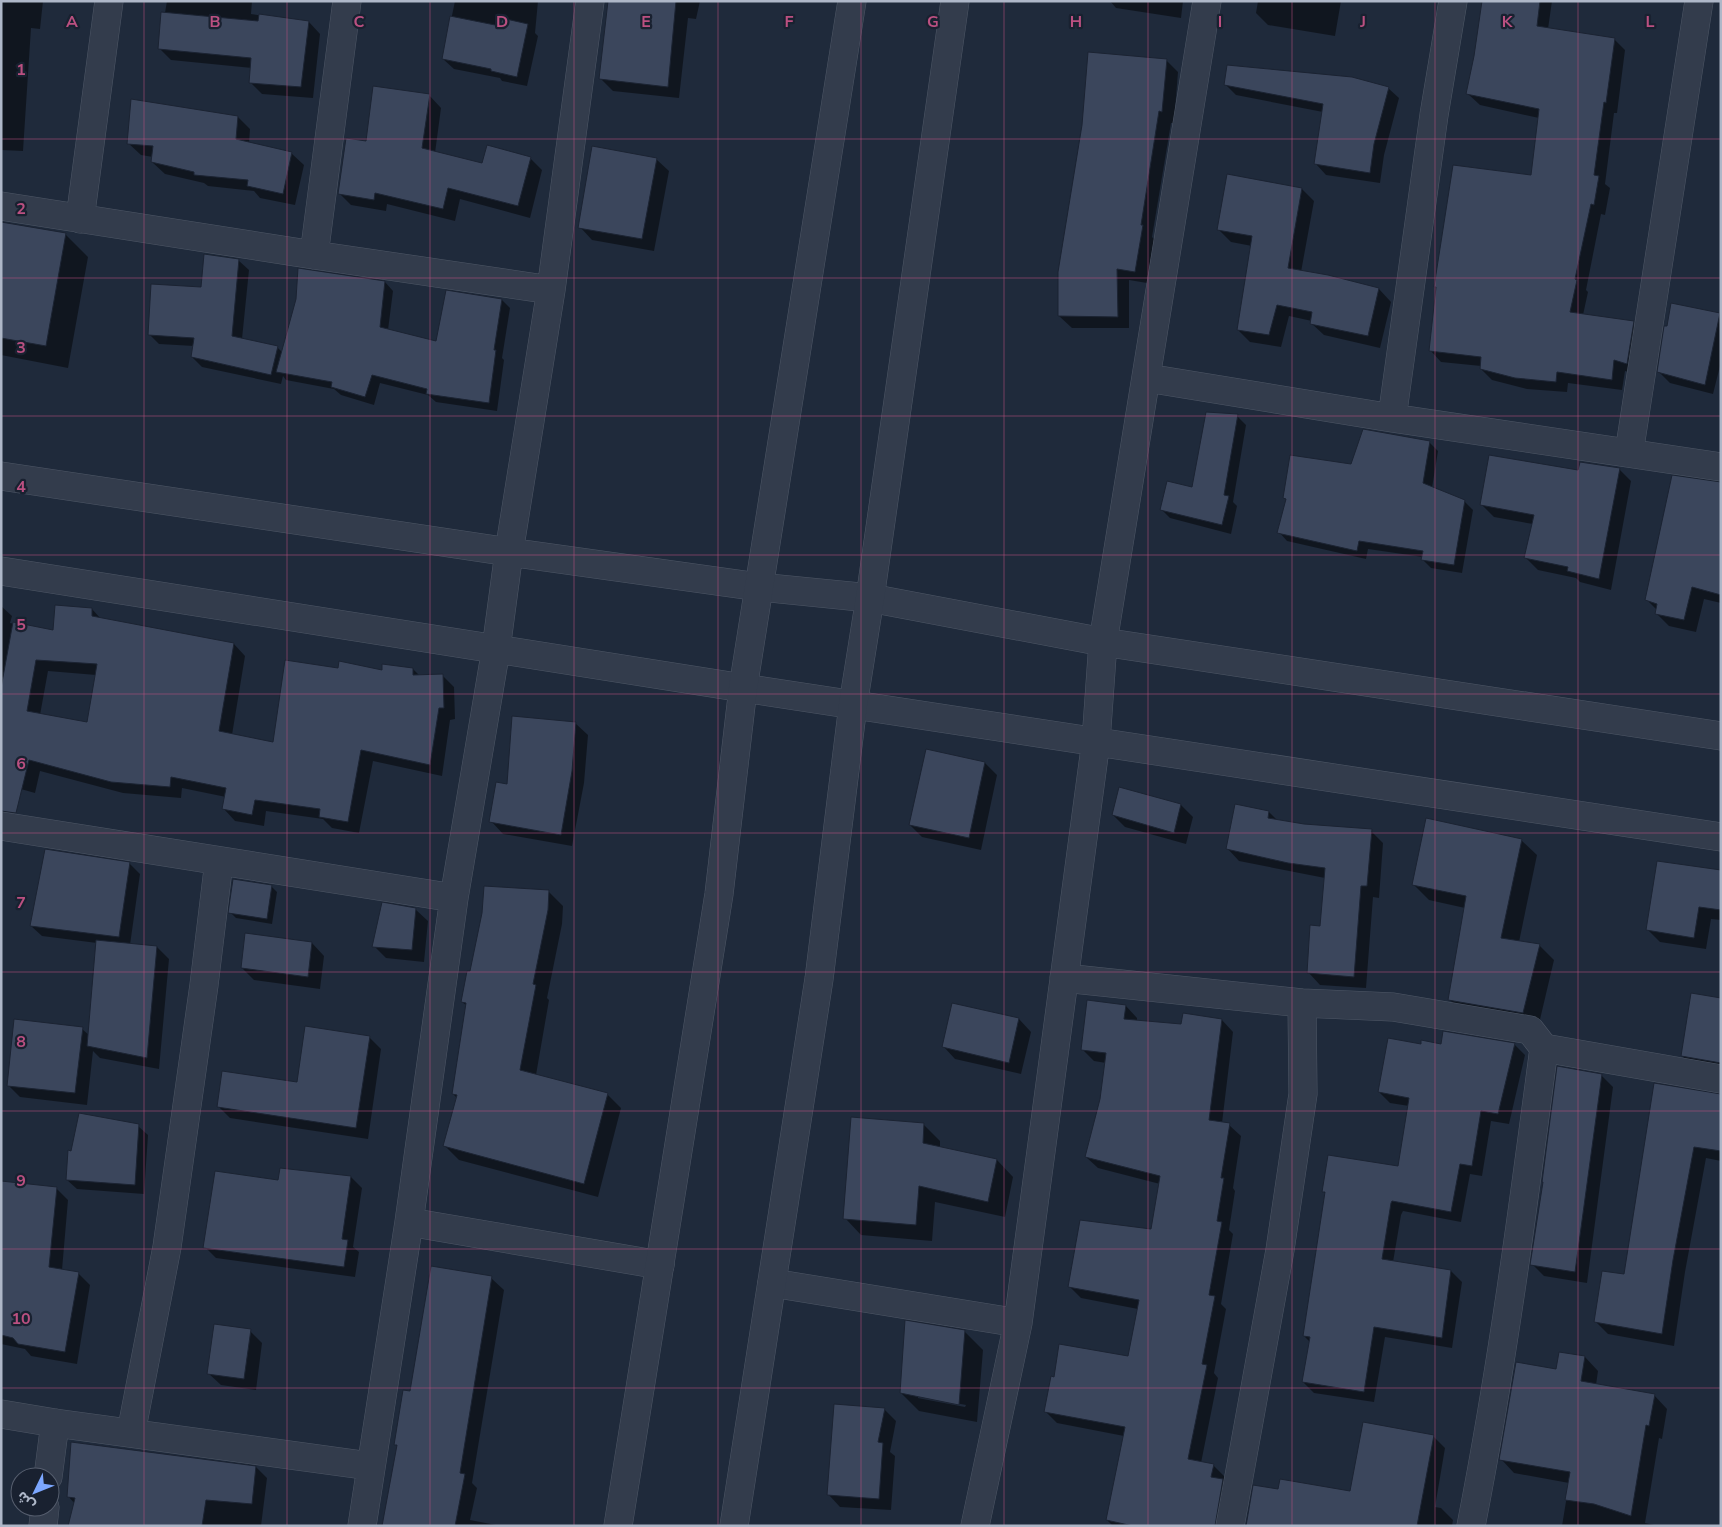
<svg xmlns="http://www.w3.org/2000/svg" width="1722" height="1527" font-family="'Nunito Sans','Noto Sans Arabic',sans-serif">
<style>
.shadow{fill:#0007;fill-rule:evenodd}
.building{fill:#3b465c;stroke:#1b2332;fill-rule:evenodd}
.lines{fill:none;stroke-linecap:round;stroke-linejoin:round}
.minor-casing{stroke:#4e5766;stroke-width:29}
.tertiary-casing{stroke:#4e5766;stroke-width:29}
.minor{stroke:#333c4c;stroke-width:28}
.tertiary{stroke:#333c4c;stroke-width:28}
.grid{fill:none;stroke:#bb5081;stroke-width:1;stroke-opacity:0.55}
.grid-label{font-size:16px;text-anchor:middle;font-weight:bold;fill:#bb5081;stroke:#192130;stroke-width:4.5;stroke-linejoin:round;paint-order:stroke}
</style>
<rect width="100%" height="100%" fill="#1f2a3b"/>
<!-- shadow -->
<path class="shadow" d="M1,1H43L40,29L31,28L23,151L1,150Z
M167,1H252L251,14L309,22L320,34L313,98L262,94L250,82L252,68L171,60L159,48Z
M455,1H538L535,33L538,36L527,86L502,81L500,78L454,69L443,59Z
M617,1H700L696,19L688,18L679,98L613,91L601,79Z
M1110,1H1183L1181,18L1116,8Z
M1258,1H1341L1335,36L1268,25L1256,13Z
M1483,1H1552L1548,29L1614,39L1625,50L1617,113H1614L1605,184L1610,188L1605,215L1601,214L1586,290L1588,292L1583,315L1633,323L1644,334L1638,374L1625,371L1622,390L1568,383L1567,392L1527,389L1492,380L1481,369V366L1441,362L1430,350L1532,177L1539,118L1480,105L1468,94Z
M1166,60L1178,72L1174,123H1171L1152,237L1154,239L1147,283L1129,280V328H1072L1059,316L1083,125Z
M1225,84L1388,88L1399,98L1384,155L1380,183L1326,175L1316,164L1323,112L1236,95Z
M429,95L441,108L435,153L483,164L530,158L542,170L530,218L460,199L455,221L387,204L386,211L351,205L339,193L367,143Z
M238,117L250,129L249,143L291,153L304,165L295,205L260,198L254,191L208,186L204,183L165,174L152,162L153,157L141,155L128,143Z
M656,159L669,171L654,251L592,240L580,227Z
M1302,189L1314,201L1301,272L1328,277L1379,289L1391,302L1380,348L1324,335L1311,323L1312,321L1289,316L1281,347L1250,342L1238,330L1252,246L1231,242L1219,230Z
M1,222L65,234L88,257L68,368L1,355Z
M238,260L249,270L242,339L277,347L283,353L385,282L393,291L388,330L437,342L502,300L510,308L502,358L504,360L497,411L436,402L428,395L380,383L374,405L341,395L334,389L286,380L283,376L281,384L202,367L192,357L194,346L159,344L149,334L202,289Z
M1719,314L1721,316V362L1713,394L1670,383L1659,372Z
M1237,416L1246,425L1233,502L1237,506L1231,534L1170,518L1161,509L1193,489Z
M1429,442L1438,451L1432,488L1464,501L1473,510L1462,573L1431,568L1423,560V557L1368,549L1366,559L1287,541L1279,532L1287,500L1284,498L1351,466Z
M1619,469L1631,481L1611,590L1580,582L1576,578L1538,570L1526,558L1533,524L1494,517L1482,505L1579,472Z
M1721,536V603L1704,599L1696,632L1669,626L1656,613L1657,610L1647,600Z
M1,606L12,616L10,623L54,631L92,609L101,619L234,644L245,656L232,735L274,744L339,670L383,671L413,669L420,676L442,675L454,687L455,719L450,720L442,776L373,761L359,833L332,828L323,819L266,811L264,826L235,821L224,809L226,797L182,788L181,798L123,793L40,771L35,793L10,786L4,678L1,677ZM48,671L96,675L88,724L40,715Z
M575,723L588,735L584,783L572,846L503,834L491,821Z
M985,763L997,775L981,850L922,837L910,825Z
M1181,805L1193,817L1186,844L1125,827L1113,815Z
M1269,812L1278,821L1304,825L1371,831L1383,843L1379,898L1373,897L1366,988L1320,985L1308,972L1321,927L1325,878L1239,861L1227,848Z
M1521,840L1537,855L1519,942L1539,945L1554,960L1538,1028L1465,1015L1450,1000L1465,908L1429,900L1413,884Z
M129,863L140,874L130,945L157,947L169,959L159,1069L100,1058L93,1051L87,1105L20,1097L8,1085L82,1029L89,1035L97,943L42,936L31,926Z
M1721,871V920L1711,919L1706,949L1660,942L1648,930Z
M271,886L277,892L272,924L236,918L230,912Z
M549,892L563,906L562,924L547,998L549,1000L536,1075L607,1094L621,1108L598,1197L459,1160L445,1146L457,1098L453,1094L467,1006L462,1002L471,973Z
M415,909L428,921L424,962L386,958L374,946Z
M246,935L312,943L324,956L320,989L254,980L242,968Z
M1721,1000V1072L1694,1068L1682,1056Z
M1126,1006L1137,1018V1021L1182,1025L1222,1020L1233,1032L1222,1123L1229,1125L1241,1136L1233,1188L1235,1191L1229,1230L1233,1234L1221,1304L1226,1309L1214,1373L1218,1378L1201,1463L1213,1465L1225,1477L1228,1526H1113L1107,1520L1124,1436L1057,1423L1046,1412L1129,1357L1138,1309L1081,1298L1069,1286L1152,1230L1160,1184L1098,1168L1086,1157L1101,1100L1106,1063L1094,1061L1082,1049Z
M1019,1019L1031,1032L1021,1074L955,1059L943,1046Z
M1444,1033L1515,1045L1525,1055L1509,1124L1491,1121L1482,1176L1470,1174L1461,1222L1403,1211L1401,1215L1393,1262L1451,1271L1462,1282L1452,1348L1385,1337L1374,1402L1314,1393L1303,1382L1310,1342L1304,1336L1326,1194L1323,1191L1399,1168L1409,1106L1390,1103L1379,1092L1422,1045H1442Z
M369,1037L381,1049L368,1139L230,1118L218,1106L298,1084Z
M1601,1075L1613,1087L1587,1283L1544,1276L1532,1264Z
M1721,1095V1161L1706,1158L1685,1272L1674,1346L1608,1334L1596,1322L1625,1276Z
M924,1125L940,1141V1148L997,1160L1013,1177L1005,1217L935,1202L932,1241L861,1235L845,1218Z
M138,1126L148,1135L144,1194L77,1189L67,1180L72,1152Z
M351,1177L362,1188L353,1247L359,1252L355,1277L216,1258L205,1247L279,1181Z
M1,1182L56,1188L68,1200L62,1270L78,1273L90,1285L77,1364L31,1356L25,1349L1,1344Z
M491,1278L504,1290L472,1483L477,1488L470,1520L501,1526H383L398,1447L396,1444L411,1393Z
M250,1331L262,1343L256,1390L221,1385L208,1373Z
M964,1331L983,1350L977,1422L919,1411L901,1393ZM918,1396L966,1405L965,1407L918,1398Z
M1560,1354L1585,1357L1598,1371L1596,1385L1654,1395L1667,1409L1662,1439L1659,1438L1645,1523L1659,1526H1562L1569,1483L1514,1473L1501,1459L1557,1370Z
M884,1409L896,1421L890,1452L895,1456L891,1510L840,1507L828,1494Z
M1433,1436L1445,1448L1435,1507L1441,1508L1453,1520L1452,1526H1247L1279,1491L1351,1493Z
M256,1467L267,1478L261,1526H69L75,1504L68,1496Z"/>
<!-- building -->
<path class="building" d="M608,1H676L668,87L599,79Z
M1482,1H1540L1537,26L1615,38L1606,103L1604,102L1594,175L1599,176L1594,205L1591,204L1575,279L1577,280L1570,312L1634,321L1627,364L1614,360L1612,380L1557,372L1556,382L1515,378L1480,369L1481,357L1429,351L1436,287H1434L1453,165L1531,175L1539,109L1466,94L1474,56Z
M161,12L258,21L259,14L309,21L301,87L249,83L251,58L158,49Z
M450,16L500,26L502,18L528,24L517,77L491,71V69L442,59Z
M1088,52L1167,59L1162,112L1159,111L1141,225H1143L1135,272L1117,269L1118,317L1058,316V272L1082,125Z
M1227,65L1352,77L1389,87L1374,144L1370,173L1314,164L1323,104L1224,85Z
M373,86L430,94L422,148L482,163L487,145L531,157L518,206L448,188L443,209L375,193L374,200L338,194L346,138L366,141Z
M131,99L238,116L236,139L292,152L283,194L247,186L248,180L194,175V172L151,162L153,146L127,144Z
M592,146L657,158L642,239L578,228Z
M1227,174L1302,188L1288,268L1328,275L1379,288L1368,336L1310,324L1312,312L1277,305L1269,335L1237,330L1252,236L1217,230Z
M1,222L66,233L46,346L1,338Z
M204,254L239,259L232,336L278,346L271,375L191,357L194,338L148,335L151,284L201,287Z
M298,268L385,281L380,327L436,341L446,290L502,299L494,350H496L489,403L426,394L427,389L372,375L365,397L331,387L332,382L276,372L296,299Z
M1671,303L1720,313L1705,385L1657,372L1664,326H1667Z
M1206,412L1238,414L1224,495L1229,496L1222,525L1160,510L1167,481L1192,487Z
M1363,429L1430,441L1423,483L1465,500L1454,565L1421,560L1423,551L1359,541L1357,551L1277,533L1286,499L1283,498L1290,455L1351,464Z
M1489,455L1578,470L1580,462L1620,468L1599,579L1567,571L1568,567L1524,558L1534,515L1480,505Z
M1672,475L1721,482V595L1692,587L1684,620L1655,614L1657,604L1645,600Z
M55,605L92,608V616L234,643L219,731L273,742L285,660L338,668L339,661L382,670V664L413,668V675L443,674L444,708H439L430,765L361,750L348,822L319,817L320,809L255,800L252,815L222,809L226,788L171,777L170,787L111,782L29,760L16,813L1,811V688L13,622L53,630ZM36,660L97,664L87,722L27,711Z
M512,716L576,722L572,771L561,835L489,822L496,782L507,784Z
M926,749L985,762L969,838L909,825Z
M1119,787L1181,804L1174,833L1112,815Z
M1235,804L1269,811L1268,818L1304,824L1372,829L1367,886H1361L1354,977L1307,973L1310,925L1320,926L1325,868L1288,863L1226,849Z
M1426,818L1522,839L1501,938L1540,944L1523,1013L1448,1000L1466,896L1412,885Z
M45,849L130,862L119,937L30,926Z
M1657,861L1721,870V910L1699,907L1694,938L1646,930Z
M233,879L272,885L267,919L228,913Z
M484,886L549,890L548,910L533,984L536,985L520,1070L608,1093L584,1184L443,1146L457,1095L452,1094L466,1003L461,1002L467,971H470L482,913Z
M382,902L416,908L412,950L372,947Z
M245,933L312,942L308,977L241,968Z
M96,940L157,946L147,1058L87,1046Z
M1691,993L1721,998V1063L1681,1056Z
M1087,1000L1126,1005L1124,1019L1181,1024L1183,1013L1222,1019L1209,1120L1230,1123L1221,1178H1224L1217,1221L1222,1222L1209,1295L1215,1296L1202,1364L1207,1365L1188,1459L1214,1464L1211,1477L1223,1479L1215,1526H1133L1106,1520L1125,1427L1044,1412L1051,1376L1054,1377L1059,1344L1128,1356L1139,1300L1068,1287L1080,1220L1151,1229L1160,1176L1085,1157L1100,1099L1106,1053L1081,1050Z
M952,1003L1019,1018L1009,1063L942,1047Z
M14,1019L83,1027L75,1093L7,1086Z
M305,1026L370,1036L356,1128L217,1107L222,1071L297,1082Z
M1443,1031L1515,1043L1498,1114L1481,1111L1472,1166L1460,1164L1451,1212L1392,1201L1391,1203L1382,1259L1451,1270L1442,1338L1374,1327L1364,1392L1302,1382L1310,1337L1303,1336L1325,1192H1322L1328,1155L1398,1166L1409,1098L1378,1092L1388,1038L1421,1044V1040L1441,1044Z
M1557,1066L1602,1074L1575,1272L1530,1265L1543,1182H1542Z
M1654,1083L1721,1094V1151L1694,1147L1673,1260L1662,1334L1594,1322L1602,1271L1624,1274Z
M79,1113L139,1124L135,1185L66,1180L68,1150L71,1151Z
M851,1117L924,1123L923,1143L997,1159L988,1202L919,1186L916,1225L843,1219Z
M280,1168L351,1176L342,1239L348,1240L344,1267L203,1248L215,1171L278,1180Z
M1,1181L57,1187L49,1267L79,1272L65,1352L18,1344L13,1338L1,1335Z
M431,1266L492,1276L460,1473L465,1474L455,1526H382L397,1445H394L403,1390L410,1391Z
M905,1320L965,1330L959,1405L900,1393Z
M214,1324L251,1329L244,1379L207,1374Z
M1559,1352L1585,1356L1581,1381L1655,1394L1649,1426L1646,1425L1631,1516L1594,1504L1565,1500L1570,1472L1499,1460L1516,1362L1556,1369Z
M834,1404L885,1408L878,1442L883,1443L879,1499L827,1495Z
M1363,1422L1434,1435L1417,1526H1246L1253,1485L1278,1489L1280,1479L1350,1491Z
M71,1442L256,1466L252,1504L206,1500L202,1526H68L75,1498L67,1497Z"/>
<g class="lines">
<defs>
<path id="minor" d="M1,206L314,255L551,290
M80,219L109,1
M314,255L347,1
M1147,378L1392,418L1721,467
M1392,418L1434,115L1453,1
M1629,453L1699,1
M1,476L509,552L759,587L870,598L1103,642L1721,736
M1,571L743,688L1721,837
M1,826L454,898
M1064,978L1302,1003L1393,1007L1530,1030L1544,1048L1721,1079
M409,1222L660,1265
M772,1283L1018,1323
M1,1414L55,1423L370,1466
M131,1433L167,1247L204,985L219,861
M48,1477L55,1423
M43,1526L45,1507
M362,1526L409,1222L454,898L496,649L509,552L551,290L590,1
M975,1526L1018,1323L1096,741L1103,642L1207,1
M1230,1526L1280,1250L1303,1094L1302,1003
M1471,1526C1502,1368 1523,1208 1544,1048"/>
<path id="tertiary" d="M618,1526L719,894L743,688L852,1
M734,1526L819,979L853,705L870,598L955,1"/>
</defs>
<!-- minor casing -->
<use href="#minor" class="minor-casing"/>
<!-- tertiary casing -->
<use href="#tertiary" class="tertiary-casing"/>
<!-- minor -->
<use href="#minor" class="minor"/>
<!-- tertiary -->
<use href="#tertiary" class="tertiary"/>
</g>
<!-- grid -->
<path class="grid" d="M144,1V1526M287,1V1526M430,1V1526M574,1V1526M718,1V1526M861,1V1526M1004,1V1526M1148,1V1526M1292,1V1526M1435,1V1526M1578,1V1526M1,139H1721M1,278H1721M1,416H1721M1,555H1721M1,694H1721M1,833H1721M1,972H1721M1,1111H1721M1,1249H1721M1,1388H1721"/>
<g class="grid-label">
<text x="72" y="27">A</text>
<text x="215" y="27">B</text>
<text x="359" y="27">C</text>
<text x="502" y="27">D</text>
<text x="646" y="27">E</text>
<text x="789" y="27">F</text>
<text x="933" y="27">G</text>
<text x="1076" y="27">H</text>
<text x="1220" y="27">I</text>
<text x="1363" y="27">J</text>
<text x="1507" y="27">K</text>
<text x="1650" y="27">L</text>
<text x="21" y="75">1</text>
<text x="21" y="214">2</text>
<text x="21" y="353">3</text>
<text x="21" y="492">4</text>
<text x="21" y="630">5</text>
<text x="21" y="769">6</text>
<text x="21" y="908">7</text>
<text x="21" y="1047">8</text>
<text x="21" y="1186">9</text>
<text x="21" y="1324">10</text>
</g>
<!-- border -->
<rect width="1722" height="1527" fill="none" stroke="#aeb7c8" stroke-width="5"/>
<!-- north arrow -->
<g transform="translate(35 1492) rotate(227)"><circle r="24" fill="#192130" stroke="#555d6d"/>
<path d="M0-4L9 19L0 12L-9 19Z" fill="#7ca7ff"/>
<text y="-8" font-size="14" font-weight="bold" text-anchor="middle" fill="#aeb7c8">ش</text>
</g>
</svg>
